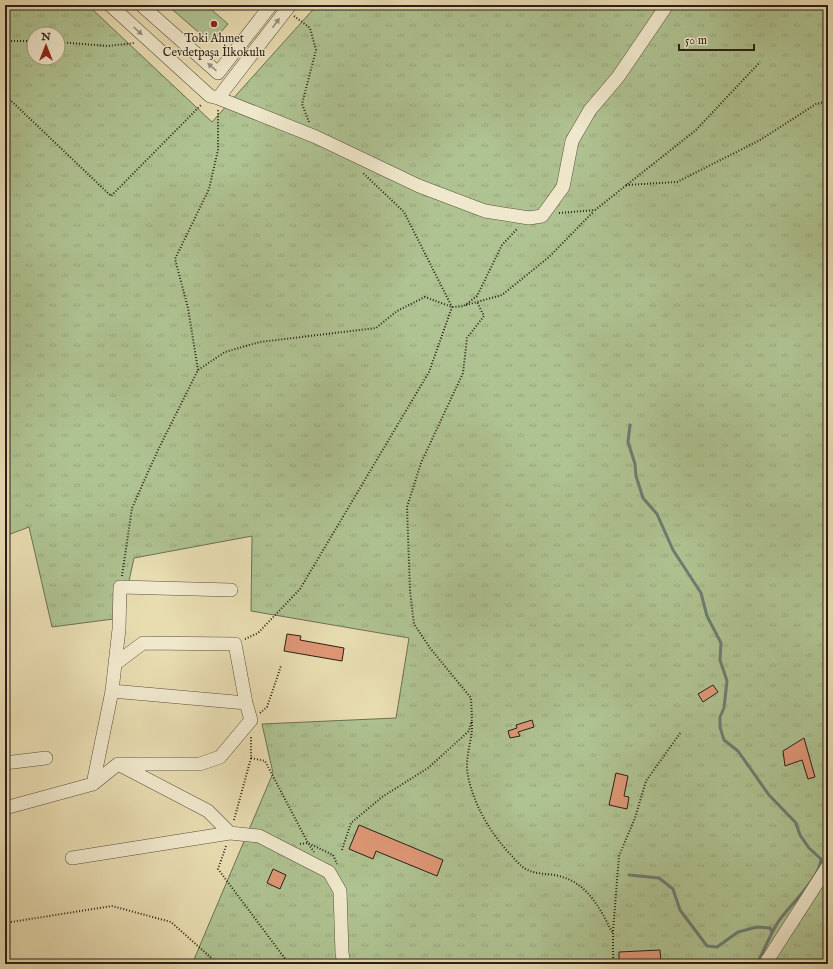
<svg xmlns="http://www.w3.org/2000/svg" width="833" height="969" font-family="'IM FELL English',serif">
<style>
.grass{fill:url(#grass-tufts);stroke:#6d7054;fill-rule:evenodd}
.garden{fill:#afc291;stroke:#6d7054}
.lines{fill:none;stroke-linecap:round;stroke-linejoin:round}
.stream{stroke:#6c7d72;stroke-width:3}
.building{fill:#de9776;stroke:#2b1f17}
.minor-casing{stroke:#5a4e3e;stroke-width:14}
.path{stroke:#2b1f17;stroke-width:2;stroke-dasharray:1 2;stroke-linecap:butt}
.minor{stroke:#f0e8cc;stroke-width:13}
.oneway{fill:#978e7b}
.poi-dot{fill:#8f2418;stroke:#f0e8cc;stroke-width:1.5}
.labels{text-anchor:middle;stroke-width:3;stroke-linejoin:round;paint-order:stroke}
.poi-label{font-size:12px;fill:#2b1f17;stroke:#f0e8cc}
</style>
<defs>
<pattern id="grass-tufts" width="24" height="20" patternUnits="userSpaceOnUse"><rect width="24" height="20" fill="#afc291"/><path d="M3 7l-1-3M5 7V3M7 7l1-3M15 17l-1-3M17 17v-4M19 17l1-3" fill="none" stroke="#97a67c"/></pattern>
</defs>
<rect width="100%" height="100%" fill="#e8dcb1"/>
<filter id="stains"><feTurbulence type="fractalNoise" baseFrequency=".005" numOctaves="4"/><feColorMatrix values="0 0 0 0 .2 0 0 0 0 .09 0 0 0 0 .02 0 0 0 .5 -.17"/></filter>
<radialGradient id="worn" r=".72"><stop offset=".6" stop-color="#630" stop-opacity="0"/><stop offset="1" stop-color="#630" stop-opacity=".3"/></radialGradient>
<!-- grass -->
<path class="grass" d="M5,5H94L93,10L212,122L317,5H828V964H194L195,957L273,773L262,724L396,718L409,638L251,611L252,536L134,558L121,618L52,627L29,527L5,536ZM34,34H58V58H34Z"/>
<!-- garden -->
<path class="garden" d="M167,5H206L228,24L211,43Z"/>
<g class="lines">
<!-- stream -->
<path class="stream" d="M630,425L628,442L635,464L636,476L643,498L657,514L673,550L701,593L707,616L721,643L720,660L727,681L724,708L720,717V727L724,740L738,751L769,795L796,823L800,835L809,848L821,859C820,878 789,906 778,922C770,935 764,950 757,964
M629,875L659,878L673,889L680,910L707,946L717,947L738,932L757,927L770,928L772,932"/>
</g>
<!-- building -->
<path class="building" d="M287,634L301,636L300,640L344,648L342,661L284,651Z
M713,685L718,692L703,702L698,694Z
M532,720L534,727L518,732L520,736L510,738L508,731L517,728L516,725Z
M804,738L815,777L808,779L802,760L785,766L783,751Z
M616,773L628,776L624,796L629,797L627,809L609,805Z
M359,825L443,860L437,876L376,851L373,859L349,849Z
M273,869L286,875L280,889L267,883Z
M660,950L661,964H641V963L619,964V952Z"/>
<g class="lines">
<defs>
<path id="minor" d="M110,5L210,96L218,98L316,137L419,186L485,211L529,218L542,216L563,187L572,141L590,110L618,77L667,5
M141,5L218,73L271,5
M218,98L290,5
M112,691L246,703
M5,763L46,758
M120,765L208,811L230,833
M93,784L112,691L119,629L120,587L231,590
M5,808L93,784L118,764H200L220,757L251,720L246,703L235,644L143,643L115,664
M72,858L230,833L259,836L329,872L340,891L342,953L344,964
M765,964L828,866"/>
</defs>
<!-- minor casing -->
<use href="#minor" class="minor-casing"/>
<!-- path -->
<path class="path" d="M294,16L310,28L316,50L302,104L309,122
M5,41H34
M58,42L108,46L134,43
M5,95L111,196L202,104
M626,185L677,182L760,140L816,104L828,101
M559,213L595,210L696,130L760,62
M466,305L502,295L549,257L594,211
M198,370L188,308L175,259L209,189L218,150V110
M122,576L132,508L158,450L198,370L225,352L260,342L376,328L397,311L425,297L452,307L464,306L477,296L502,245L518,228
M245,639L258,633L300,589L429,372L452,307L404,212L363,173
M260,713L267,707L281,666
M472,722C473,740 464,757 468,776C474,806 492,836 513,857C516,861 520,865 524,868C535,875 547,873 559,876C588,883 601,910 613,934
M251,758L265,761L308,843L314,852
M828,782C823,794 823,806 828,818
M234,820L251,758V737
M300,844L308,843L333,855L337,864
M226,846L218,869L289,964
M342,850L351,823L382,797L428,768L469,731L472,719L471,698L430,648L414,624L410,591L407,507L421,463L463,373L467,338L484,316L477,302
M5,923L112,906L171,922L218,964
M613,964V931L619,856L635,818L646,781L681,732"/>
<!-- minor -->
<use href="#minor" class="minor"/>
</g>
<!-- one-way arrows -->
<defs><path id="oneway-solid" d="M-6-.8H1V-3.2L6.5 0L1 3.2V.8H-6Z"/></defs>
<g class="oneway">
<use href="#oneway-solid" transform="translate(276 23) rotate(-53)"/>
<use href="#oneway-solid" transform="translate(138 31) rotate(42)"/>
<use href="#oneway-solid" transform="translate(212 67) rotate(-139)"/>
</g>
<!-- markers -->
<circle class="poi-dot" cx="214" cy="24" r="4"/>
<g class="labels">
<!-- poi labels -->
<g class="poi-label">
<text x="214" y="42">Toki Ahmet<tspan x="214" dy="14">Cevdetpaşa İlkokulu</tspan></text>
</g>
</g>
<!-- margin -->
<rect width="833" height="969" fill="none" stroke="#e8dcb1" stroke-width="20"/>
<rect x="6" y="6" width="821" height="957" fill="none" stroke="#2b1f17" stroke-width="2"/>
<rect x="10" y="10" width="813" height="949" fill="none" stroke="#2b1f17"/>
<!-- north arrow -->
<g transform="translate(46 46)"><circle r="19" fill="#f0e8cc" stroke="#a19884"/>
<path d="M0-3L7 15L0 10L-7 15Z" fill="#8f2418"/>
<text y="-6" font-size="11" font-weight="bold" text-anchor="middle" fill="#2b1f17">N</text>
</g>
<!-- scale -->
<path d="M679 44v6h75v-6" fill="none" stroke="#2b1f17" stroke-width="2"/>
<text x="685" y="44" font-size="12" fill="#2b1f17" stroke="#f0e8cc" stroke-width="3" paint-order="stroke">50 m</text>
<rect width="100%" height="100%" filter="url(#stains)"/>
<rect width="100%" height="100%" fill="url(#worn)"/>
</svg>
